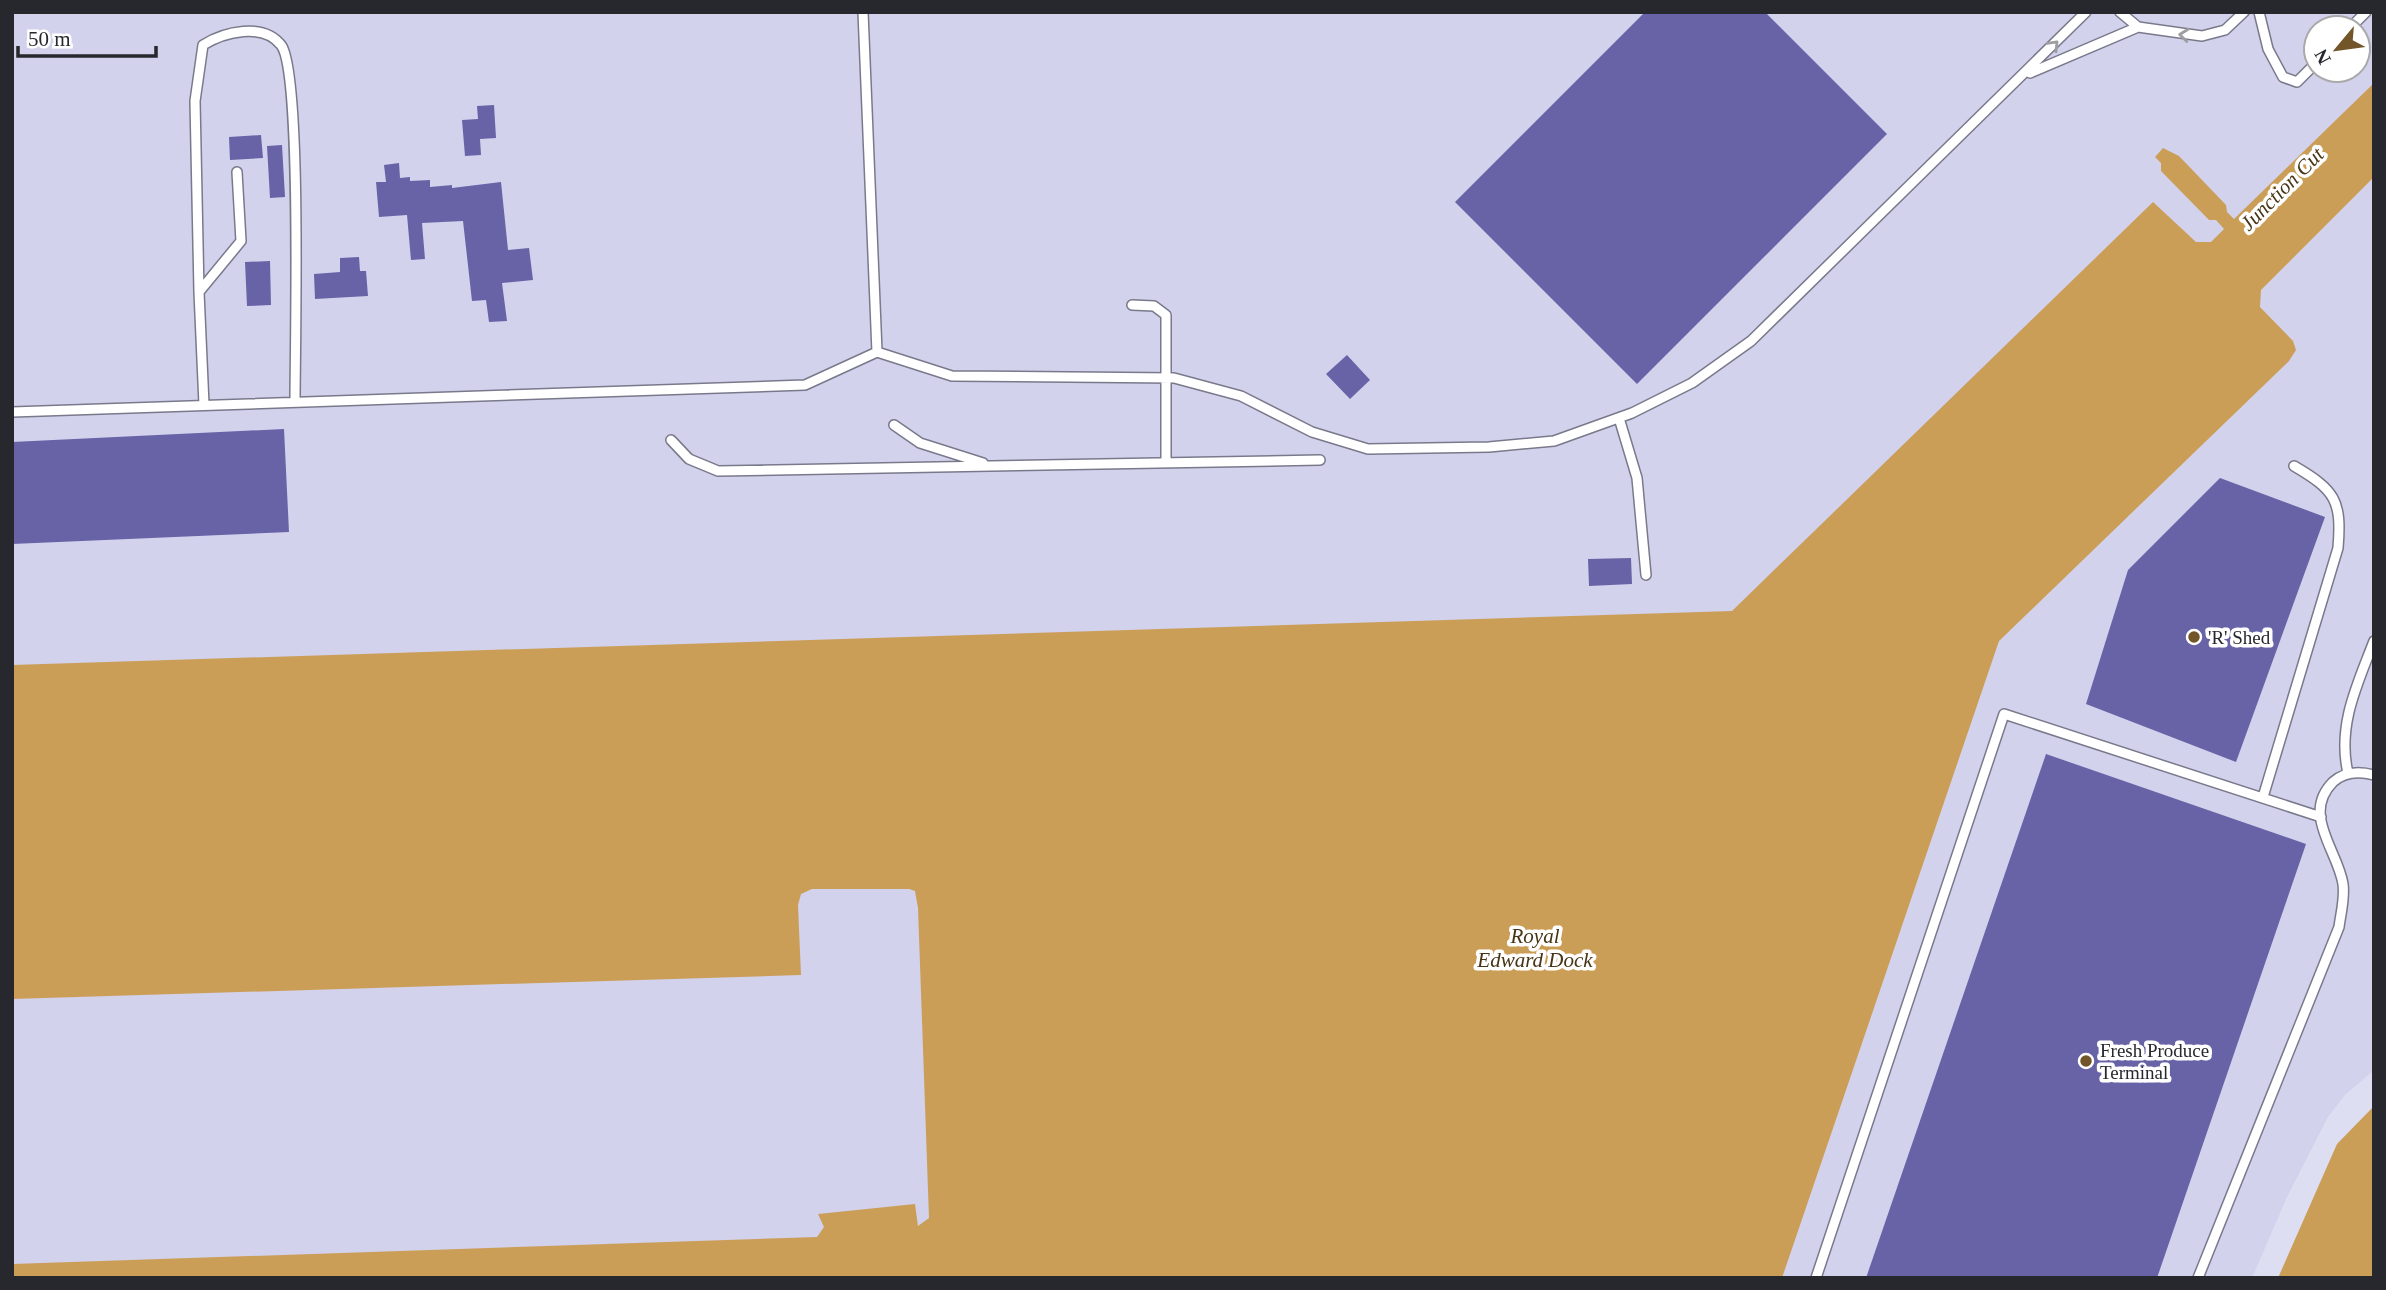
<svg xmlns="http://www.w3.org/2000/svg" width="2386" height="1290" font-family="'Times New Roman',serif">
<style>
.built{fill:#d2d2ed;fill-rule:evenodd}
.water{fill:#cb9e58}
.building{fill:#6763a6}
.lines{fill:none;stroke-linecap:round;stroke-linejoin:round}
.lane-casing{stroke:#79798b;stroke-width:12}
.lane{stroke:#fff;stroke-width:9}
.oneway{stroke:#9e9ea1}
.poi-dot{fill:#725629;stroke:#fff;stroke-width:2.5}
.labels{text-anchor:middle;stroke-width:7;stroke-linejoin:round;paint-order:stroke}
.poi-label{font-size:19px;fill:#27272e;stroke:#fff;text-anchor:start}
.water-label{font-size:21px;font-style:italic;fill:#483516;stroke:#fff}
</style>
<rect width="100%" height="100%" fill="#dddef2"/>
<!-- built -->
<path class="built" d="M12,12H2374V1070L2345,1095L2328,1117L2287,1197L2252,1278H12ZM2316,28H2358V70H2316Z"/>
<!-- water -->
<path class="water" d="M2374,83V177L2261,290L2260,307L2293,341L2296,350L2289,361L1999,641L1782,1278H12V1264L817,1237L824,1227L818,1214L915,1204L918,1226L929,1218L918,908L915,891L909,889H812L801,894L798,905L801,975L12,999V665L1732,611L2153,202L2196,242H2211L2224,229L2216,220H2209L2161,171V163L2155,157L2163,148L2179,156L2226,205L2227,212L2234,219Z
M2374,1106V1278H2278L2337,1144Z"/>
<!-- building -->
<path class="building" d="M1645,12H1765L1887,134L1637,384L1455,202Z
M494,105L496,138L480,139L481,155L465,156L462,120L478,119L477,106Z
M261,135L263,158L230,160L229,137Z
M282,145L285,197L270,198L267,146Z
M399,163L400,178L410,177V181L430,180V187L452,185V188L501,182L508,250L529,248L533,280L502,283L507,321L489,322L486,300L472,301L463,221L422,223L425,259L411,260L407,215L379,217L376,182H386L384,165Z
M359,257L360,271H366L368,296L315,299L314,274L340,272V258Z
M270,261L271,305L247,306L245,262Z
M1347,355L1370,380L1350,399L1326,374Z
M284,429L289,532L12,544V442Z
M2220,478L2325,517L2236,762L2086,704L2128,570Z
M1631,558L1632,584L1589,586L1588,559Z
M2046,754L2306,844L2157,1278H1866Z"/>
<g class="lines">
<defs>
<path id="lane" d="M863,12L877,352L952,376L1174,378L1241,396L1312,432L1368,449L1489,447L1554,441L1632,413L1692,383L1751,341L2086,12
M2120,12L2138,27
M2259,12L2268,49L2283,77L2297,82L2316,63
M2350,28L2366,12
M2030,73L2138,27L2202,36L2225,30L2244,12
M199,292L195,101L203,45C224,32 263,22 281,45C302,71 295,350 295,401
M1132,305L1154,306L1166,315V463
M204,405L199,292L241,241L237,172
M12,412L805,385L877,352
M1619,418L1637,478L1646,575
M894,425L920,443L983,463
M671,440L689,459L718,471L1320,460
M2348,773C2337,726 2357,685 2374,641
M2263,797L2338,548C2342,500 2335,490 2294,466
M1816,1278L2004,714L2321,817
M2198,1278L2339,927C2341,912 2345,898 2343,884C2338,851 2301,814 2333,782C2345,771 2359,771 2374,775"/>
</defs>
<!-- lane casing -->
<use href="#lane" class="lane-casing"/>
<!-- lane -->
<use href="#lane" class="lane"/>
</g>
<!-- one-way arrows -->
<defs><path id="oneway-chevron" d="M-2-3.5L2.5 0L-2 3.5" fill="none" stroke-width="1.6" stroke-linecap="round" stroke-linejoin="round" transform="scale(1.75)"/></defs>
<g class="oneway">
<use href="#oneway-chevron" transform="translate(2184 35) rotate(-174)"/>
<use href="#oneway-chevron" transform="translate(2054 45) rotate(-46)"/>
</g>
<!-- markers -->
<g class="poi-dot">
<circle cx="2194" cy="637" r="7"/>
<circle cx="2086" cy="1061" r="7"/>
</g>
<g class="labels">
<!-- poi labels -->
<g class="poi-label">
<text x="2208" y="644">'R' Shed</text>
<text x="2100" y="1057">Fresh Produce<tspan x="2100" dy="22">Terminal</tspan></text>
</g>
<!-- water labels -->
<g class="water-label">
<text transform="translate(2282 189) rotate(-45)" y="7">Junction Cut</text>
<text x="1535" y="943">Royal<tspan x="1535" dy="24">Edward Dock</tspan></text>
</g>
</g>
<!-- border -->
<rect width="2386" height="1290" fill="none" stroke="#27272e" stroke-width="28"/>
<!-- north arrow -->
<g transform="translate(2337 49) rotate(241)"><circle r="33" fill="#ffffff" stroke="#a9a9ab" stroke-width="2"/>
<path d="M0-5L12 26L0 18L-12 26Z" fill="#725629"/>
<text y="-10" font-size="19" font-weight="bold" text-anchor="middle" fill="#27272e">N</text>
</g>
<!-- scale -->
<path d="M18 46v10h138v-10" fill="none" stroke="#27272e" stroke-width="3.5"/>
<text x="28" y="46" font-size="21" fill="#27272e" stroke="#ffffff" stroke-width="5" paint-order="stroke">50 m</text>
</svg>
